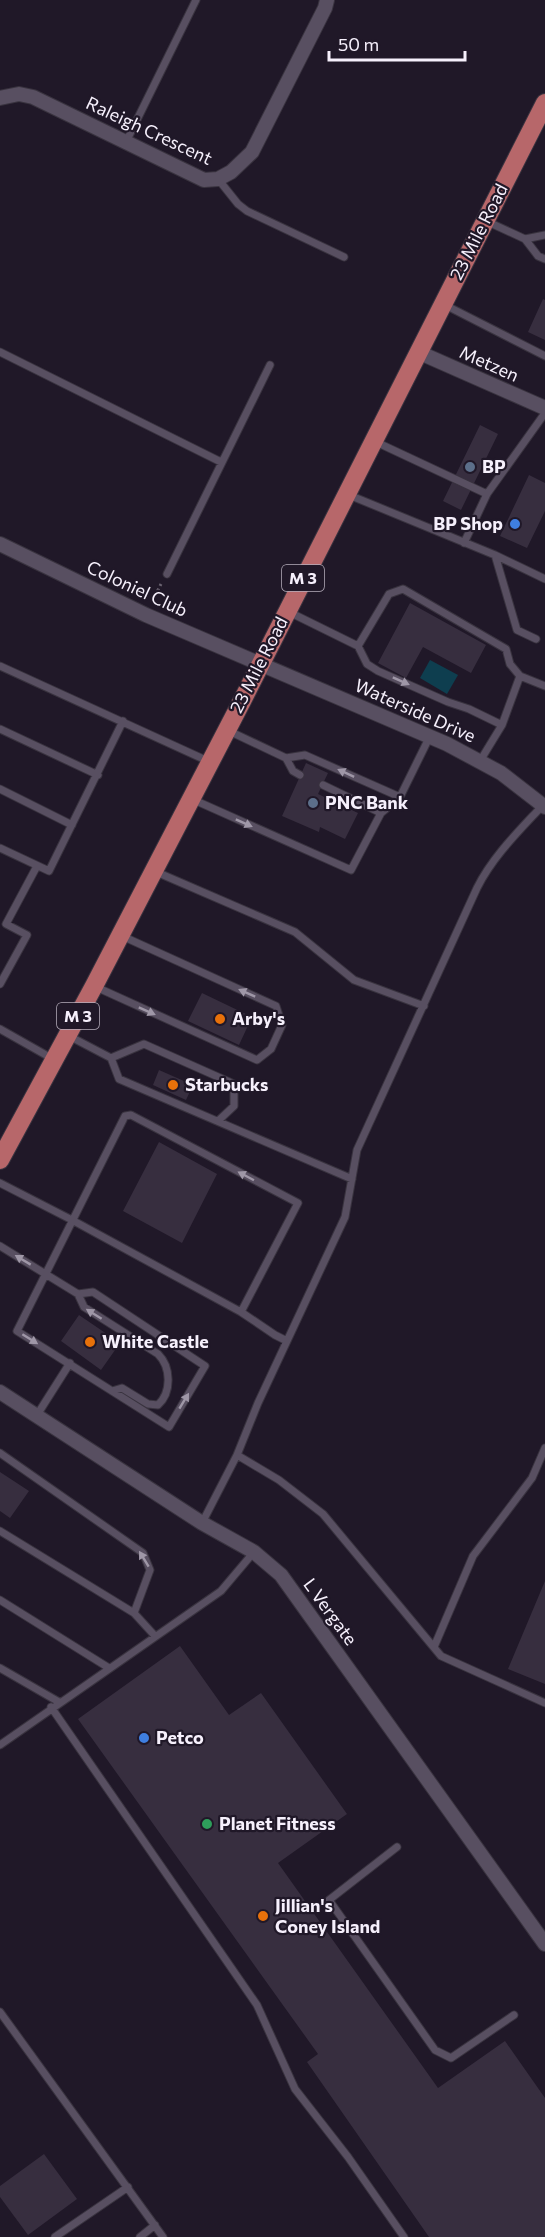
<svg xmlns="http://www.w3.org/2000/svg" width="545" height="2237" font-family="Commissioner,sans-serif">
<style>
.water{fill:#0e3e4f}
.building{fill:#372e3f}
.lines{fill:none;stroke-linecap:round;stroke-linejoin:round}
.service-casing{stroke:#39333f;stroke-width:9}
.minor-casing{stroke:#39333f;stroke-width:16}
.primary-casing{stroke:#39333f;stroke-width:20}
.path{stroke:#696270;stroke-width:3;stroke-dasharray:3 3;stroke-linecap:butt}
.service{stroke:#584f61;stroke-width:7}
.minor{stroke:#584f61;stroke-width:14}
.primary{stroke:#b7676a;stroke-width:18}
.oneway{fill:#9f97a7}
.service-dot{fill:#5c6f8a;stroke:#201828;stroke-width:2}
.shop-dot{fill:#3f7fe0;stroke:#201828;stroke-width:2}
.food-dot{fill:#e8710a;stroke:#201828;stroke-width:2}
.leisure-dot{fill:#2e9e5b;stroke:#201828;stroke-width:2}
.labels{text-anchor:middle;stroke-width:4.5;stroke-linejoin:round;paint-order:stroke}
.shield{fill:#201828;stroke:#b6afbc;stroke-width:1.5}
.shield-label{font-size:16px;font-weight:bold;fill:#f6f0fc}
.street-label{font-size:18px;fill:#f6f0fc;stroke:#201828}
.poi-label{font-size:18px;font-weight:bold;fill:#f6f0fc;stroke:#201828;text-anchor:start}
</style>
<rect width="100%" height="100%" fill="#201828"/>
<!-- water -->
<path class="water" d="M430,660L458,675L447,694L420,678Z"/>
<!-- building -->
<path class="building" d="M543,299L545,300V340L528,332Z
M480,425L498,434L461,510L443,501Z
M529,475L545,483V511L527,548L500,536Z
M410,603L486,645L471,673L423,647L406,678L378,663Z
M306,763L328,773L318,794L358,813L345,839L320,827L319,832L282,816Z
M202,993L252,1017L239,1045L188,1021Z
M159,1070L193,1085L186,1100L153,1085Z
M159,1142L217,1174L182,1243L123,1211Z
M79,1315L120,1343L101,1370L61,1341Z
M0,1472L29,1491L10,1518L0,1511Z
M545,1581V1684L508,1669Z
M180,1646L229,1715L261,1693L347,1814L278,1863L438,2088L505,2041L545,2098V2237H429L307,2062L318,2054L78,1719Z
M44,2154L77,2199L28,2235L0,2197V2186Z"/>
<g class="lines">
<defs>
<path id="service" d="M126,142L196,0
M218,179L238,204L247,211L344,257
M486,221L525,239L538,256L545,259
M525,239L545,235
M445,305L545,356
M0,352L221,462
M376,442L487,494L545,413
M349,495L495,555L517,630L536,639
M464,543L487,494
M495,555L545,579
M167,574L270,365
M289,612L358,646L389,594L403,589L506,649L510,664L520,676L502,725L480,761
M358,646L367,664L378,671L448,702L469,709L502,725
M0,666L210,762
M520,676L545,686
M0,729L98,775
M229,731L286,758L305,755L400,797
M286,758L293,771L300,775
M323,785L381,813
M0,789L72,825
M194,800L351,870L381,813L400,797L430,736
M0,848L49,871L123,721
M154,871L295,932L354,980L424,1006
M0,984L27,935L6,924L37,866
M96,987L257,1060L271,1049L282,1025L276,1006L122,936
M0,1029L53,1059
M69,1036L111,1058L119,1079L352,1179
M111,1058L144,1044L234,1084V1106L218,1121
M0,1183L72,1220L241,1312L298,1203L131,1115L125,1116C89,1188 53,1259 17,1331L169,1427L205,1366L93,1292L78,1294L0,1246
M78,1294L84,1307L158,1354C171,1367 172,1392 158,1405L148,1404L122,1388L112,1391
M241,1312L275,1335L287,1341
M37,1415L70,1363
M0,1453L143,1553L150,1570L134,1613
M237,1455L279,1480L323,1514L441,1656L545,1703
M202,1523L237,1455L258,1403L345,1217L357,1150L477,888C493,856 519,831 543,805
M0,1531L134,1613L155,1636
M0,1600L109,1668
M434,1647L473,1556L532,1478L545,1448
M0,1668L59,1702
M51,1707L257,2005L295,2089L348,2157L404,2237
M0,1745L221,1591L254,1552
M397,1847L329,1900L435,2050L451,2058L514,2015
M0,2012L163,2237
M55,2237L128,2187
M140,2237L155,2225"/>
<path id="minor" d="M0,98L19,94L33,97L204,180L218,179L231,172L252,152L325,8L327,0
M418,352L545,408
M0,544L146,615L447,744L501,773L545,807
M0,1392L202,1523L254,1552L281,1575L545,1944"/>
<path id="primary" d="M0,1160L94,986L242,701L545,103"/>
</defs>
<!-- service casing -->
<use href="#service" class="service-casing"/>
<!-- minor casing -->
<use href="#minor" class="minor-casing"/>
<!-- primary casing -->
<use href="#primary" class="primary-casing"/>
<!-- path -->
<path class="path" d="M152,602L161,584"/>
<!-- service -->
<use href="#service" class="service"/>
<!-- minor -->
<use href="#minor" class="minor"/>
<!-- primary -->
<use href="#primary" class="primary"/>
</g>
<!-- one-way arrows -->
<defs><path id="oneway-solid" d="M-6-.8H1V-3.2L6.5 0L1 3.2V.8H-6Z" transform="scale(1.5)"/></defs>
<g class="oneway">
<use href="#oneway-solid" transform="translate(401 681) rotate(24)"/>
<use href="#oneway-solid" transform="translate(346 773) rotate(-155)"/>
<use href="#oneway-solid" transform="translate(244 823) rotate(24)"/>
<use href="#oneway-solid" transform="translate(247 993) rotate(-156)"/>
<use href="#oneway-solid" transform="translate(147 1011) rotate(24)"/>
<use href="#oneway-solid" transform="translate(246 1176) rotate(-152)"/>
<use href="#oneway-solid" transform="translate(23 1260) rotate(-149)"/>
<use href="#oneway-solid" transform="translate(94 1314) rotate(-148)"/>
<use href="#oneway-solid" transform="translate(30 1339) rotate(32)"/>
<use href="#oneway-solid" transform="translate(184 1401) rotate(-59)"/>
<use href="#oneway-solid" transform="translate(144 1559) rotate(-121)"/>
</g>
<!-- markers -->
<g class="service-dot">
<circle cx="470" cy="467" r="6"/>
<circle cx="313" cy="803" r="6"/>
</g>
<g class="shop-dot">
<circle cx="515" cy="524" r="6"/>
<circle cx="144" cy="1738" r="6"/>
</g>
<g class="food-dot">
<circle cx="220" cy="1019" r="6"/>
<circle cx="173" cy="1085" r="6"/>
<circle cx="90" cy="1342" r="6"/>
<circle cx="263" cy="1916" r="6"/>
</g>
<circle class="leisure-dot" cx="207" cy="1824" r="6"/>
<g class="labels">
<!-- shield labels -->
<g class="shield">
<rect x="282" y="565" width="42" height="26" rx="4.5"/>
<rect x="57" y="1003" width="42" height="26" rx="4.5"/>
</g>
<g class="shield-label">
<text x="303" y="584">M 3</text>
<text x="78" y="1022">M 3</text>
</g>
<!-- street labels -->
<g class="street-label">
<text transform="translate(149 131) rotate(25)" y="6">Raleigh Crescent</text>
<text transform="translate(479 232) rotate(-63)" y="6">23 Mile Road</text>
<text transform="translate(489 364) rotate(24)" y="6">Metzen</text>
<text transform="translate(137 589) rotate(25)" y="6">Coloniel Club</text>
<text transform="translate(259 665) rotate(-63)" y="6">23 Mile Road</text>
<text transform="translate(415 711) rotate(24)" y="6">Waterside Drive</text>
<text transform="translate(330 1612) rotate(54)" y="6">L Vergate</text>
</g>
<!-- poi labels -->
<g class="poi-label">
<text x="482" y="473">BP</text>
<text x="503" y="530" text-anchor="end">BP Shop</text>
<text x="325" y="809">PNC Bank</text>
<text x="232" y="1025">Arby's</text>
<text x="185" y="1091">Starbucks</text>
<text x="102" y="1348">White Castle</text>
<text x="156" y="1744">Petco</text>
<text x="219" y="1830">Planet Fitness</text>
<text x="275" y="1912">Jillian's<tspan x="275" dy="21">Coney Island</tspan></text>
</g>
</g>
<!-- scale -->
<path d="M329 51v9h136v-9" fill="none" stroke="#f6f0fc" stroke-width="3"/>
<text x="338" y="51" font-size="18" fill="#f6f0fc" stroke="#201828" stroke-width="4.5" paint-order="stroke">50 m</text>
</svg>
